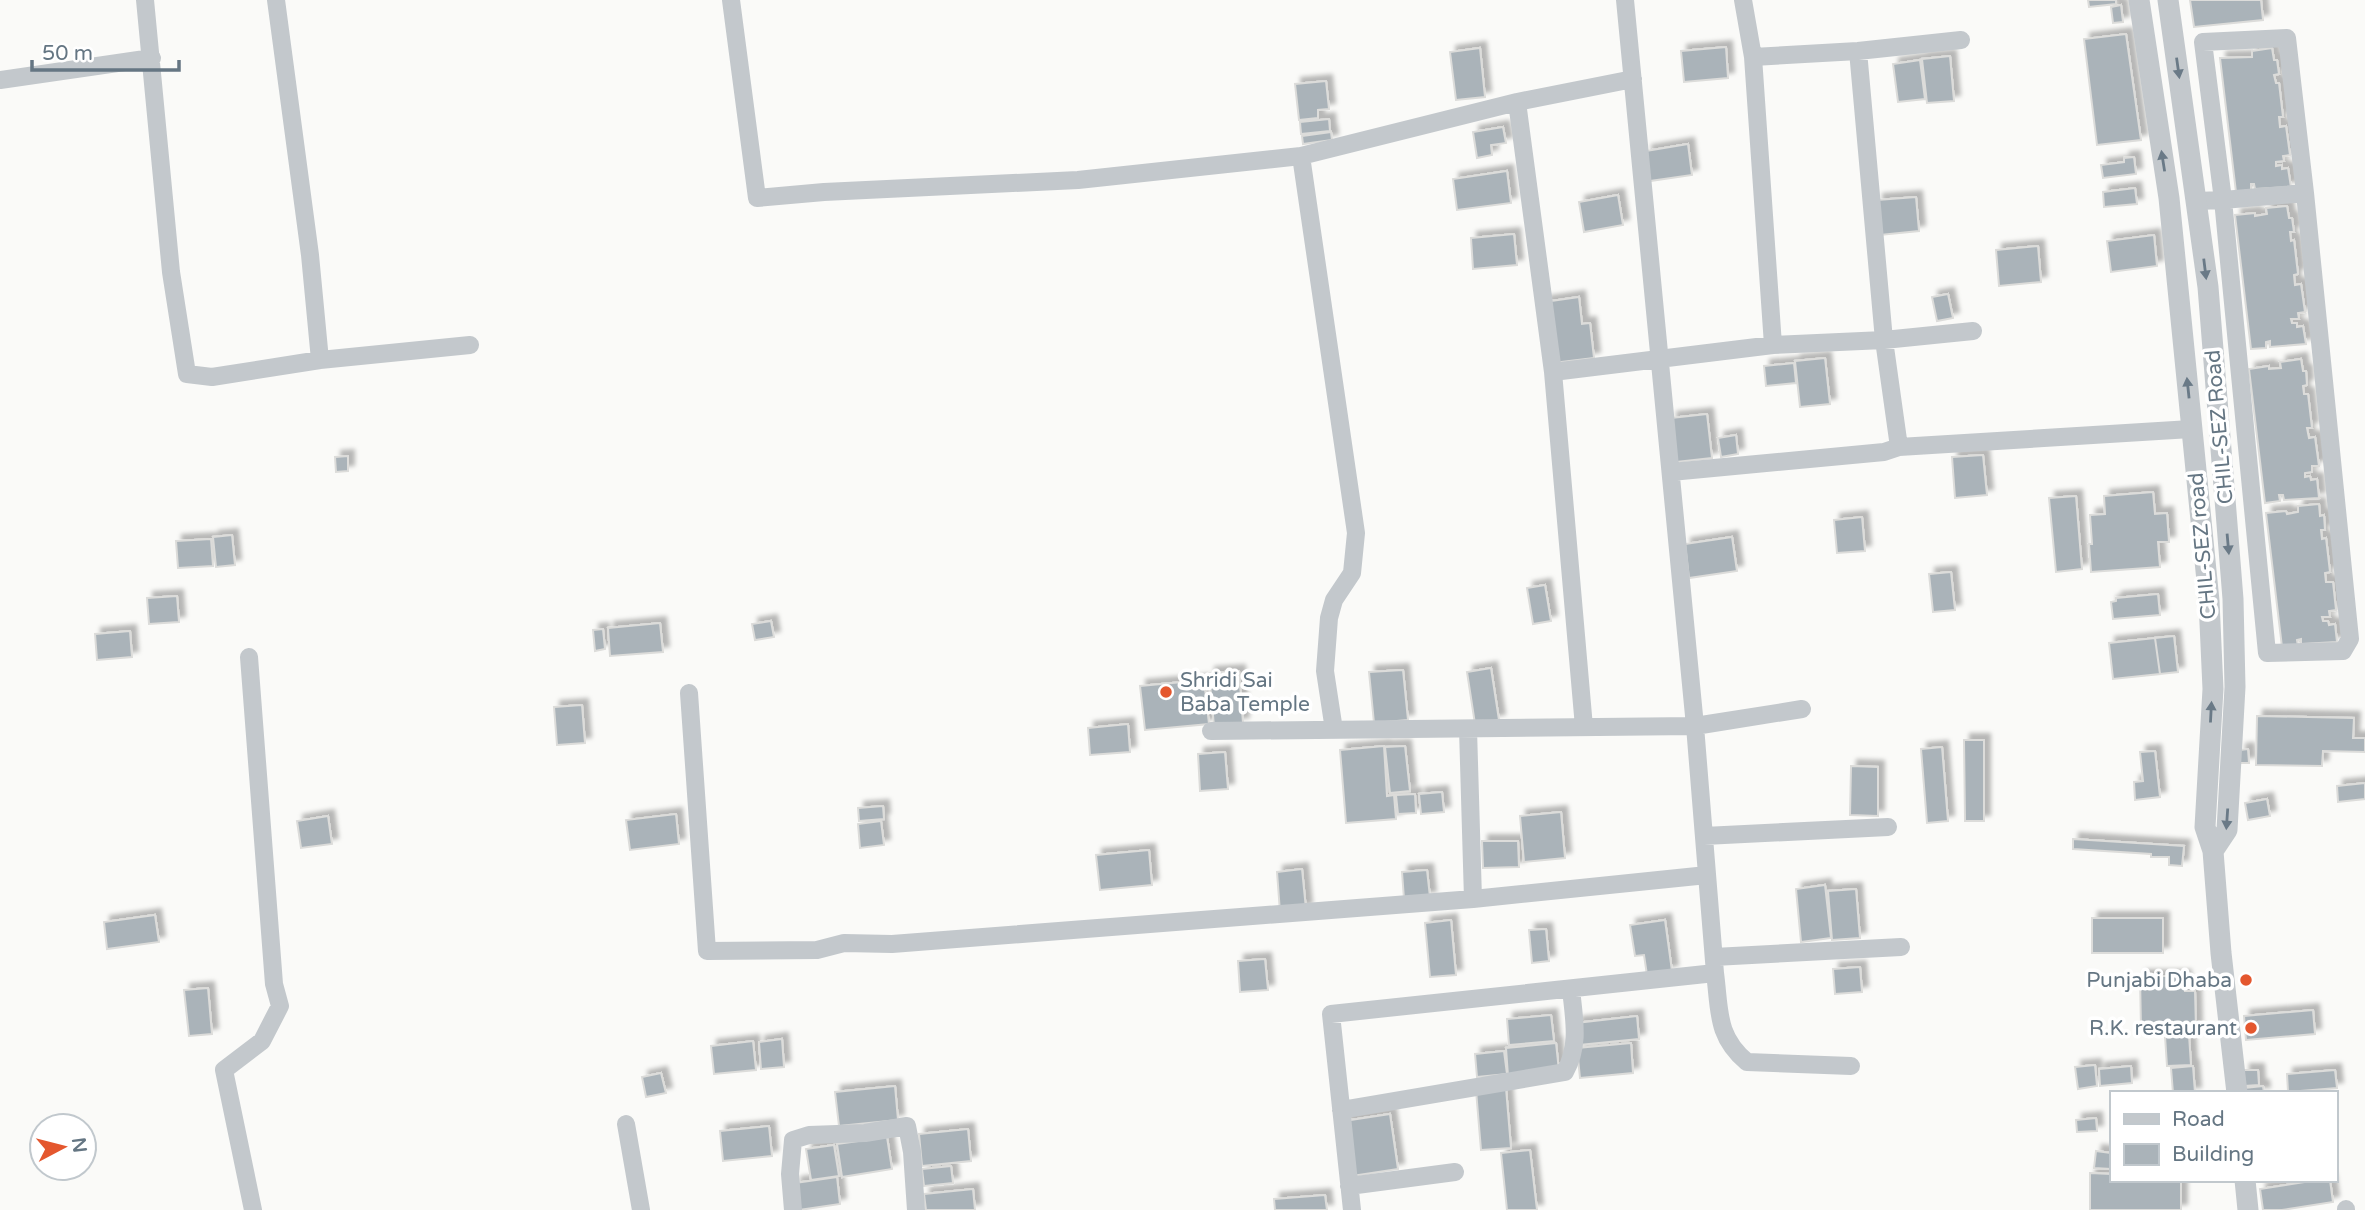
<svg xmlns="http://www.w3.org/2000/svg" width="2365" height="1210" font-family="'Varela Round',sans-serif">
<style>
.building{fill:#aab3b9;stroke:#dcdcda;stroke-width:2;filter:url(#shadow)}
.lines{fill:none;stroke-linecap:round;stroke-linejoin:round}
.minor{stroke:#c3c8cc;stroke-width:18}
.tertiary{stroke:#c3c8cc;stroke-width:21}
.oneway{fill:#6a7a87}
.poi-dot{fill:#e4572e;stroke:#fff;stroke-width:2.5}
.labels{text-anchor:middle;stroke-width:7;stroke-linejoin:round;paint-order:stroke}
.street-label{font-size:21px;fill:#657683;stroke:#fff}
.poi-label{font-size:21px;fill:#657683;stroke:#fff;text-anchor:end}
</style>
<defs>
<filter id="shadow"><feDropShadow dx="6" dy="-6" stdDeviation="2" flood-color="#0004"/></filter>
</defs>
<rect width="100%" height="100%" fill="#fafaf8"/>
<!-- building -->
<path class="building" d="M2088,0H2116V4L2089,7Z
M2190,0H2261L2263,20L2194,27Z
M2121,5L2123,22L2113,23L2111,7Z
M2126,34L2141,140L2097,145L2084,39Z
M1726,47L1728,78L1684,82L1681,51Z
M1480,48L1485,97L1456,100L1450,52Z
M2272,48L2274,60H2277L2279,74L2274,75L2276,83H2279L2283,117H2279L2280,127L2286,126L2290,155L2283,156L2284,161L2276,162V166L2282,165V169L2288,168L2291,187L2255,189L2254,184H2251V190L2236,192L2220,58L2252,57V51Z
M1950,56L1954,101L1927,103L1922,59Z
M1920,60L1925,99L1898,102L1893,64Z
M1326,81L1329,109L1318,110V118L1299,120L1295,84Z
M1329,119L1330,131L1301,134L1300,122Z
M1503,127L1506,143L1491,145L1492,155L1477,158L1473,132Z
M1331,132L1332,140L1303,144L1302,136Z
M1688,144L1692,175L1650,181L1646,151Z
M2134,157L2136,174L2103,178L2101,165L2124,162V158Z
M1507,171L1511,203L1457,210L1453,179Z
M2135,188L2137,204L2104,207L2103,192Z
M1618,195L1623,225L1584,232L1579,202Z
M1916,197L1919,231L1880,235L1877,200Z
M2287,206L2289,218H2292L2294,232H2290L2291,241L2294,240L2298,274L2294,275L2295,285L2301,284L2305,312L2298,313L2299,319H2291L2292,323H2297V327L2303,326L2306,344L2270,347V341L2266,342V348L2251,349L2235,215L2255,213V216L2267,214L2266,208Z
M1514,234L1517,265L1473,269L1471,238Z
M2154,235L2157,266L2111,272L2107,241Z
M2038,246L2041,282L1999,286L1996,250Z
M1948,294L1953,318L1937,321L1932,297Z
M1579,297L1582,324L1590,323L1594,358L1553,363L1544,302Z
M1825,358L1830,404L1800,407L1795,361Z
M2301,359L2303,371H2306L2307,385L2303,386L2304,394H2308L2312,428H2307L2309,438L2315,437L2319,466H2312V472L2305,473V477L2310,476L2311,480L2317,479L2319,498L2284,500L2283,495H2279L2280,501L2265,503L2249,369L2269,366V369L2281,368L2280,362Z
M1794,363L1796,383L1766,386L1764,366Z
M1707,414L1712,458L1676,462L1671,418Z
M1736,435L1738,454L1721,457L1718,438Z
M1983,455L1987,495L1955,498L1952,457Z
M348,456V471L336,472L335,457Z
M2153,492L2155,514L2167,513L2169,542H2158L2160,567L2091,572L2089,544H2092L2090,515L2105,514L2104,496Z
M2076,496L2082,569L2056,572L2049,498Z
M2319,504L2320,516L2324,515L2325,530H2321L2322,539L2326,538L2330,572L2325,573L2326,582H2333L2336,610L2329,611L2330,617H2322L2323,621H2328L2329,625L2335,624L2337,642L2301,644V639L2297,640L2298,646L2282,647L2266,513L2286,511L2287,514L2298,512V506Z
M1862,517L1865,551L1837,553L1834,520Z
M232,535L235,565L216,567L213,537Z
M1732,537L1737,571L1689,578L1685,544Z
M211,539L213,566L178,568L176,541Z
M1951,572L1955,610L1933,612L1929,574Z
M1545,585L1551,621L1533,624L1527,588Z
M2158,594L2160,615L2113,619L2111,602L2116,601V598Z
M177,596L179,622L149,624L147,598Z
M771,621L774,637L755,640L752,624Z
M660,623L663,652L610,656L608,628Z
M603,629L605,649L595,651L593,630Z
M130,631L132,657L97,660L95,634Z
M2174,636L2178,672L2160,674L2155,638Z
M2155,638L2160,674L2113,679L2109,643Z
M1491,668L1499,720L1475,724L1467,672Z
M1403,670L1408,720L1374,723L1369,672Z
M1239,671L1243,723L1214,726L1209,673Z
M1204,680L1209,724L1145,730L1140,686Z
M582,705L585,743L557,745L554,707Z
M2257,716L2354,718L2353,738H2365V752L2323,751L2322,766L2256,765Z
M1128,724L1130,752L1090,755L1088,728Z
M1964,740H1984V821H1965Z
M1384,746L1387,796L1394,795L1396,819L1346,823L1340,750Z
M1405,746L1410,791L1390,793L1385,747Z
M1942,747L1948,821L1927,823L1921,749Z
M2248,749L2249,763H2240V750Z
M2155,751L2160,797L2135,800L2134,782L2143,781L2140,752Z
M1225,752L1228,789L1200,791L1198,754Z
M1851,766L1878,767V816L1850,815Z
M2365,783V799L2338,802L2337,786Z
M1442,792L1444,812L1421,814L1419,794Z
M1415,794L1416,813L1398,814L1396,795Z
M2267,799L2270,816L2248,820L2245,803Z
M883,806L884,819L859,821L858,808Z
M1561,812L1565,858L1524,862L1520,816Z
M676,814L679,844L630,850L626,820Z
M328,816L332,844L301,848L297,821Z
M881,821L884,845L860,848L858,824Z
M2073,839L2184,846L2182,866L2169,865V857H2151V854L2073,849Z
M1482,841H1518L1519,867L1483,868Z
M1149,850L1152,885L1100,890L1096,855Z
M1302,869L1306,909L1280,912L1277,872Z
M1427,870L1430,897L1404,899L1402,872Z
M1825,885L1831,938L1801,942L1796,889Z
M1856,889L1860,938L1832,940L1828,891Z
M155,915L159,942L107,949L104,922Z
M2092,918H2163V953H2092Z
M1451,920L1456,975L1430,977L1425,923Z
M1665,920L1672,971L1647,975L1644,955L1635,956L1630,925Z
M1546,929L1549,961L1532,963L1529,930Z
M1265,959L1268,990L1240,992L1238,961Z
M1860,967L1862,992L1835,994L1833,969Z
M2140,976H2185V991H2195L2196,1029H2141Z
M208,988L212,1034L189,1036L184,990Z
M2313,1010L2315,1034L2246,1040L2244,1016Z
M1551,1015L1554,1041L1509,1045L1507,1019Z
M1637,1016L1639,1039L1579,1045L1576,1023Z
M2189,1035L2191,1065L2167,1066L2165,1036Z
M782,1039L784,1067L761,1069L759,1042Z
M753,1041L756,1070L714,1074L711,1046Z
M1556,1043L1559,1071L1508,1076L1506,1048Z
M1631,1043L1633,1073L1580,1078L1577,1048Z
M1504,1051L1507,1074L1477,1077L1475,1054Z
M2095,1065L2097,1086L2078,1089L2075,1067Z
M2131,1066L2132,1083L2100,1086L2099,1069Z
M2193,1066L2195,1093H2173L2171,1068Z
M2244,1070H2258L2259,1085L2244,1086Z
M2335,1070L2337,1088L2288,1092L2287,1074Z
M661,1073L666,1093L646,1097L642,1077Z
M895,1086L898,1120L839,1126L835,1092Z
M2263,1086L2264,1093H2245L2244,1088Z
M1506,1088L1511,1148L1481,1150L1476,1090Z
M1390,1114L1398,1169L1352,1176L1344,1121Z
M2096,1118L2097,1131L2077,1132L2076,1120Z
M769,1126L772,1156L723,1161L720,1131Z
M968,1129L971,1161L922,1166L919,1134Z
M887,1137L892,1169L842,1177L837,1144Z
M834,1145L839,1176L811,1180L806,1149Z
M1530,1150L1537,1210H1507L1501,1153Z
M2096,1151L2111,1153V1169L2094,1168Z
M951,1166L953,1183L924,1186L922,1169Z
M2090,1173L2111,1174V1180H2181V1210H2090Z
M837,1177L840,1204L799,1210L795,1183Z
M2317,1180H2330L2333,1202L2282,1210H2263L2260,1189Z
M973,1189L975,1210H926L924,1194Z
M1325,1195L1327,1210H1275L1274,1199Z"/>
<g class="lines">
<!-- minor -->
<path class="minor" d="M145,0L171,272L187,374L212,377L320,360L470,345
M276,0L310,255L320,360
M731,0L757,198L824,192L1078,180L1301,156L1517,102L1553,372L1584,727
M1625,0L1695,726L1802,709
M1743,0L1753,57L1858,51L1961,40
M1858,51L1884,340L1899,447
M1753,57L1773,345
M0,80L152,58
M1517,102L1633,79
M1301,156L1356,533L1352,573L1334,600L1329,618L1325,671L1334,730
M2197,201L2223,200L2267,653L2343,651L2350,639L2305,193L2223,200L2203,42L2287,38L2305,193
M1553,372L1773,345L1884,340L1973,331
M1671,472L1884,452L1899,447L2191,429
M249,657L274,984L280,1006L262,1041L224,1070L253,1210
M689,693L707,951L817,950L844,943L892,944L1473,899L1707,875
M1468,729L1473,899
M1211,731L1695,726L1715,973L1331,1014L1352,1210
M1704,836L1888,827
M1714,957L1901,947
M1715,973C1720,1011 1716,1036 1747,1062L1851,1066
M1341,1110L1565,1072C1580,1045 1574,1019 1571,989
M626,1124L641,1210
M1349,1186L1455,1172
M793,1210L790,1174L793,1140L809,1135L865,1133L907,1126L912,1152L916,1210
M2346,1210V1209"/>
<!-- tertiary -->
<path class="tertiary" d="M2139,0L2169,198L2209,601L2213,689L2205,827L2213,851L2221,953L2237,1093
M2168,0L2208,287L2233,599L2235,687L2227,830L2213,851
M2245,1180L2248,1210"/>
</g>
<!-- one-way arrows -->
<defs><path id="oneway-solid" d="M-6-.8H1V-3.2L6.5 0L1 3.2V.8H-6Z" transform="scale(1.75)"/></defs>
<g class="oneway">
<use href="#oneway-solid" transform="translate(2178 68) rotate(82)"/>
<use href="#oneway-solid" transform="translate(2163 161) rotate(-99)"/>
<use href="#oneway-solid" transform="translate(2205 269) rotate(83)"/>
<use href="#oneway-solid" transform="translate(2188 388) rotate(-96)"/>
<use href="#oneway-solid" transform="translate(2228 544) rotate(85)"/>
<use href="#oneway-solid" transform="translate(2211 712) rotate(-87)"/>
<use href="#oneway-solid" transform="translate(2227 819) rotate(94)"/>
</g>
<!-- markers -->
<g class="poi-dot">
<circle cx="1166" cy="692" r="7"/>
<circle cx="2246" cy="980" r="7"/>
<circle cx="2251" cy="1028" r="7"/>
</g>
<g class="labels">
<!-- street labels -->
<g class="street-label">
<text transform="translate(2219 427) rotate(-95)" y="7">CHIL-SEZ Road</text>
<text transform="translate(2202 546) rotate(-95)" y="7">CHIL-SEZ road</text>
</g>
<!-- poi labels -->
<g class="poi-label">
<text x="1180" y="687" text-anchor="start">Shridi Sai<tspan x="1180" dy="24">Baba Temple</tspan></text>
<text x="2232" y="987">Punjabi Dhaba</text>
<text x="2237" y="1035">R.K. restaurant</text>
</g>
</g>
<!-- legend -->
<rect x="2110" y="1091" width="228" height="91" fill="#ffffff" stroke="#c1c8cd" stroke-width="2"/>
<rect x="2124" y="1114" width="35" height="10" fill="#c3c8cc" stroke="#c1c8cd" stroke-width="2"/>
<text x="2172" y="1126" font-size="21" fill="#657683">Road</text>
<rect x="2124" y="1144" width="35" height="21" fill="#aab3b9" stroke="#c1c8cd" stroke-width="2"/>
<text x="2172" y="1161" font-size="21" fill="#657683">Building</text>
<!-- north arrow -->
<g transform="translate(63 1147) rotate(83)"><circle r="33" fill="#ffffff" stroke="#c1c8cd" stroke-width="2"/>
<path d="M0-5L12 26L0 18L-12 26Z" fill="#e4572e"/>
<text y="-10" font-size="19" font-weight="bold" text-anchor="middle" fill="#657683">N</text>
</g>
<!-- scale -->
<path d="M32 60v10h147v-10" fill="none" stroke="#657683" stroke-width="3.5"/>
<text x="42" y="60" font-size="21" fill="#657683" stroke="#ffffff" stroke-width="5" paint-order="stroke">50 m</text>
</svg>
